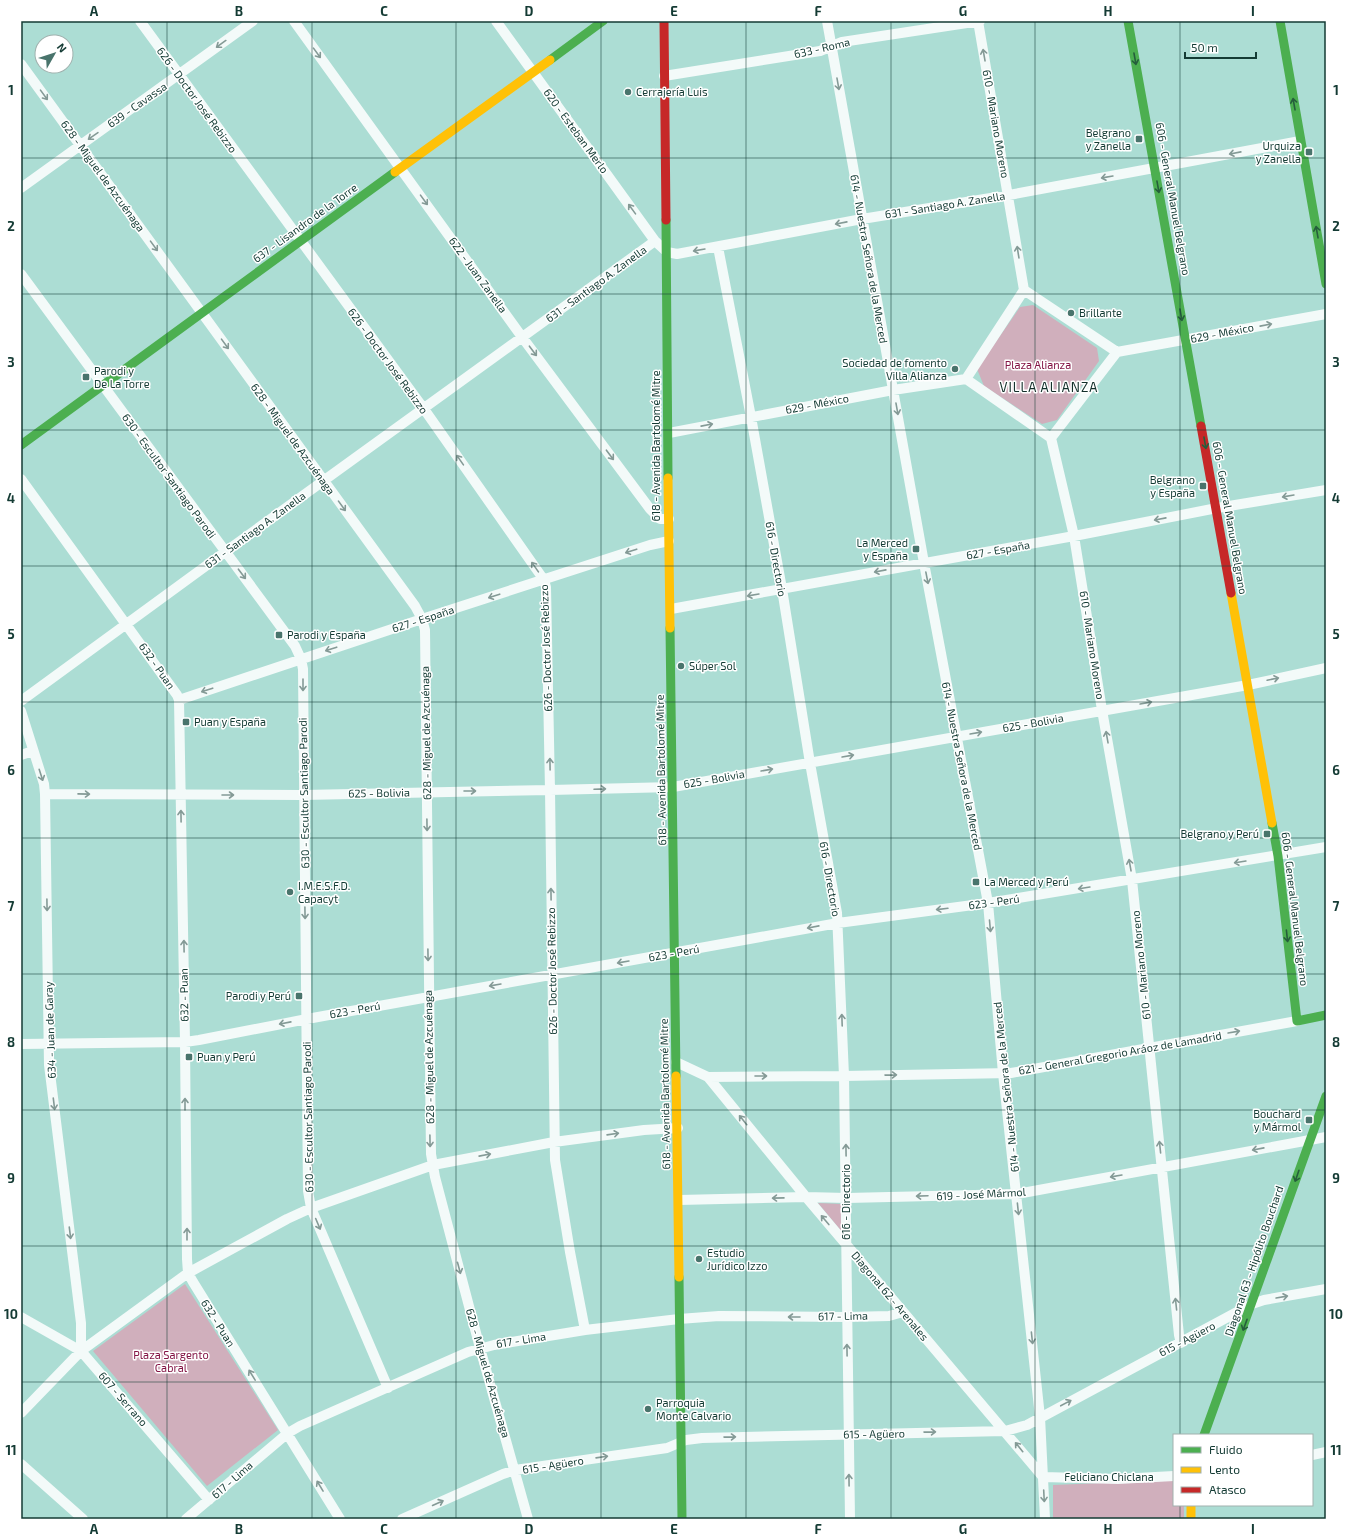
<svg xmlns="http://www.w3.org/2000/svg" width="1347" height="1540" font-family="'Exo 2',sans-serif">
<style>
.green{fill:#d0afbc}
.lines{fill:none;stroke-linecap:round;stroke-linejoin:round}
.street{stroke:#f3faf9;stroke-width:10}
.fast{stroke:#4caf50;stroke-width:9}
.slow{stroke:#ffc107;stroke-width:9}
.jam{stroke:#c62828;stroke-width:9}
.oneway{stroke:#849a96}
.oneway2{stroke:#255e3c}
.grid{fill:none;stroke:#143b34;stroke-width:1;stroke-opacity:0.55}
.poi-dot{fill:#49746c;stroke:#fff;stroke-width:1.5}
.labels{text-anchor:middle;stroke-width:3;stroke-linejoin:round;paint-order:stroke}
.street-label{font-size:11px;fill:#143b34;stroke:#fff}
.poi-label{font-size:11px;fill:#143b34;stroke:#fff;text-anchor:start}
.park-label{font-size:11px;fill:#831445;stroke:#fff}
.quarter-label{font-size:13px;letter-spacing:1px;fill:#122f2a;stroke:#fff}
.neatline{fill:none;stroke:#143b34;stroke-width:1.5}
.grid-label{font-size:13px;text-anchor:middle;font-weight:bold;fill:#143b34}
</style>
<rect width="100%" height="100%" fill="#acddd4"/>
<!-- green -->
<path class="green" d="M1033,305L1097,348L1099,361L1057,420L1042,424L984,386L977,369L1020,307Z
M818,1203L842,1204V1232Z
M185,1284L278,1430L207,1486L93,1351Z
M1174,1480V1505H1184V1519H1053V1485Z"/>
<g class="lines">
<!-- street -->
<path class="street" d="M140,21L424,409L544,580L546,587L550,790L555,1160L570,1252L585,1330
M294,21L522,337L650,509L660,519H669
M496,21L655,241L667,252L677,254L862,219L1009,195L1300,141
M827,21L924,563L988,903L1003,1073L1040,1417L1045,1519
M978,21L1024,290L1117,352
M21,64L415,606L422,619L425,630L431,1154L435,1177L480,1348L528,1519
M664,76L820,51L842,42L980,21
M21,188L253,21
M718,247L751,417L782,589L810,763L837,913L844,1076L850,1519
M21,274L295,646L301,659L303,669L308,1191L311,1208L388,1388
M1117,352L1326,314
M966,379L1024,290
M669,433L893,390L966,379L1051,438
M1051,438L1074,536L1102,710L1132,880L1179,1335L1181,1343
M1051,438L1117,352
M21,479L177,695L179,700L185,1042L187,1259L188,1273L193,1282L340,1519
M671,609L1074,536L1217,508L1326,490
M179,700L422,619L650,545L669,541
M21,701L225,552L655,241
M21,711L44,784L45,794L49,1065L81,1323V1351
M21,755L33,751
M45,794L303,795L550,790L673,787L1248,685L1326,668
M21,1044L185,1042L199,1040L307,1019L838,923L988,903L1326,847
M676,1062L708,1077L844,1076L1011,1073L1297,1021
M708,1077L806,1197L1043,1477L1118,1479L1174,1476
M679,1200L806,1197L847,1198L1017,1194L1326,1137
M21,1317L81,1351L209,1500
M21,1413L81,1351L188,1273L287,1219L311,1208L433,1165L554,1142L644,1130L678,1128
M1312,1455L1326,1452
M21,1464L83,1519
M186,1519L288,1433L300,1426L468,1352L494,1345L585,1330L679,1319L719,1316L847,1317L889,1316L903,1312
M402,1519L503,1474L515,1470L667,1448L686,1440L702,1438L1005,1431L1027,1425L1252,1304L1264,1300L1326,1289"/>
<!-- fast -->
<path class="fast" d="M1128,21L1201,426
M1280,21L1326,284
M550,60L603,21
M666,220L668,478
M21,445L395,172
M670,628L676,1076
M1272,823L1278,856L1297,1021L1326,1015
M679,1277L682,1519
M1204,1435L1326,1096"/>
<!-- slow -->
<path class="slow" d="M395,172L550,60
M668,478L670,628
M1231,593L1272,823
M676,1076L679,1277
M1191,1505V1519"/>
<!-- jam -->
<path class="jam" d="M664,21L666,220
M1201,426L1231,593"/>
</g>
<!-- one-way arrows -->
<defs><path id="oneway-shaft" d="M-6 0H5M1.5-3L5.5 0L1.5 3" fill="none" stroke-width="1.6" stroke-linecap="round" stroke-linejoin="round"/></defs>
<g class="oneway">
<use href="#oneway-shaft" transform="translate(221 44) rotate(144)"/>
<use href="#oneway-shaft" transform="translate(317 53) rotate(54)"/>
<use href="#oneway-shaft" transform="translate(984 55) rotate(-100)"/>
<use href="#oneway-shaft" transform="translate(838 84) rotate(80)"/>
<use href="#oneway-shaft" transform="translate(44 95) rotate(54)"/>
<use href="#oneway-shaft" transform="translate(93 136) rotate(145)"/>
<use href="#oneway-shaft" transform="translate(1235 153) rotate(169)"/>
<use href="#oneway-shaft" transform="translate(1107 177) rotate(170)"/>
<use href="#oneway-shaft" transform="translate(424 200) rotate(54)"/>
<use href="#oneway-shaft" transform="translate(632 209) rotate(-126)"/>
<use href="#oneway-shaft" transform="translate(841 223) rotate(169)"/>
<use href="#oneway-shaft" transform="translate(154 246) rotate(54)"/>
<use href="#oneway-shaft" transform="translate(699 250) rotate(170)"/>
<use href="#oneway-shaft" transform="translate(1018 252) rotate(-99)"/>
<use href="#oneway-shaft" transform="translate(1266 325) rotate(-11)"/>
<use href="#oneway-shaft" transform="translate(225 344) rotate(54)"/>
<use href="#oneway-shaft" transform="translate(533 351) rotate(53)"/>
<use href="#oneway-shaft" transform="translate(897 409) rotate(80)"/>
<use href="#oneway-shaft" transform="translate(707 425) rotate(-11)"/>
<use href="#oneway-shaft" transform="translate(610 455) rotate(53)"/>
<use href="#oneway-shaft" transform="translate(460 460) rotate(-125)"/>
<use href="#oneway-shaft" transform="translate(1288 496) rotate(170)"/>
<use href="#oneway-shaft" transform="translate(342 506) rotate(54)"/>
<use href="#oneway-shaft" transform="translate(1160 519) rotate(169)"/>
<use href="#oneway-shaft" transform="translate(631 551) rotate(162)"/>
<use href="#oneway-shaft" transform="translate(535 567) rotate(-125)"/>
<use href="#oneway-shaft" transform="translate(880 571) rotate(169)"/>
<use href="#oneway-shaft" transform="translate(242 574) rotate(53)"/>
<use href="#oneway-shaft" transform="translate(927 578) rotate(79)"/>
<use href="#oneway-shaft" transform="translate(753 595) rotate(170)"/>
<use href="#oneway-shaft" transform="translate(494 596) rotate(162)"/>
<use href="#oneway-shaft" transform="translate(331 649) rotate(162)"/>
<use href="#oneway-shaft" transform="translate(1273 679) rotate(-12)"/>
<use href="#oneway-shaft" transform="translate(303 685) rotate(90)"/>
<use href="#oneway-shaft" transform="translate(207 690) rotate(162)"/>
<use href="#oneway-shaft" transform="translate(1146 703) rotate(-10)"/>
<use href="#oneway-shaft" transform="translate(976 733) rotate(-10)"/>
<use href="#oneway-shaft" transform="translate(1107 737) rotate(-100)"/>
<use href="#oneway-shaft" transform="translate(848 756) rotate(-10)"/>
<use href="#oneway-shaft" transform="translate(550 764) rotate(-91)"/>
<use href="#oneway-shaft" transform="translate(767 770) rotate(-10)"/>
<use href="#oneway-shaft" transform="translate(41 775) rotate(72)"/>
<use href="#oneway-shaft" transform="translate(600 789) rotate(-2)"/>
<use href="#oneway-shaft" transform="translate(470 791)"/>
<use href="#oneway-shaft" transform="translate(84 794) rotate(1)"/>
<use href="#oneway-shaft" transform="translate(228 795)"/>
<use href="#oneway-shaft" transform="translate(181 816) rotate(-91)"/>
<use href="#oneway-shaft" transform="translate(427 825) rotate(89)"/>
<use href="#oneway-shaft" transform="translate(1240 862) rotate(171)"/>
<use href="#oneway-shaft" transform="translate(1130 865) rotate(-100)"/>
<use href="#oneway-shaft" transform="translate(1084 888) rotate(171)"/>
<use href="#oneway-shaft" transform="translate(551 894) rotate(-91)"/>
<use href="#oneway-shaft" transform="translate(47 905) rotate(89)"/>
<use href="#oneway-shaft" transform="translate(942 909) rotate(173)"/>
<use href="#oneway-shaft" transform="translate(305 913) rotate(89)"/>
<use href="#oneway-shaft" transform="translate(990 926) rotate(85)"/>
<use href="#oneway-shaft" transform="translate(813 927) rotate(169)"/>
<use href="#oneway-shaft" transform="translate(184 946) rotate(-91)"/>
<use href="#oneway-shaft" transform="translate(428 955) rotate(89)"/>
<use href="#oneway-shaft" transform="translate(623 962) rotate(170)"/>
<use href="#oneway-shaft" transform="translate(495 985) rotate(170)"/>
<use href="#oneway-shaft" transform="translate(842 1020) rotate(-92)"/>
<use href="#oneway-shaft" transform="translate(285 1023) rotate(169)"/>
<use href="#oneway-shaft" transform="translate(1234 1032) rotate(-10)"/>
<use href="#oneway-shaft" transform="translate(891 1075) rotate(-1)"/>
<use href="#oneway-shaft" transform="translate(761 1076)"/>
<use href="#oneway-shaft" transform="translate(54 1104) rotate(83)"/>
<use href="#oneway-shaft" transform="translate(185 1104) rotate(-90)"/>
<use href="#oneway-shaft" transform="translate(743 1120) rotate(-129)"/>
<use href="#oneway-shaft" transform="translate(613 1134) rotate(-8)"/>
<use href="#oneway-shaft" transform="translate(430 1141) rotate(89)"/>
<use href="#oneway-shaft" transform="translate(1160 1147) rotate(-96)"/>
<use href="#oneway-shaft" transform="translate(1258 1149) rotate(169)"/>
<use href="#oneway-shaft" transform="translate(846 1150) rotate(-91)"/>
<use href="#oneway-shaft" transform="translate(485 1155) rotate(-11)"/>
<use href="#oneway-shaft" transform="translate(1116 1176) rotate(170)"/>
<use href="#oneway-shaft" transform="translate(922 1196) rotate(178)"/>
<use href="#oneway-shaft" transform="translate(778 1198) rotate(179)"/>
<use href="#oneway-shaft" transform="translate(1018 1209) rotate(84)"/>
<use href="#oneway-shaft" transform="translate(825 1220) rotate(-130)"/>
<use href="#oneway-shaft" transform="translate(318 1224) rotate(67)"/>
<use href="#oneway-shaft" transform="translate(70 1233) rotate(83)"/>
<use href="#oneway-shaft" transform="translate(187 1234) rotate(-90)"/>
<use href="#oneway-shaft" transform="translate(459 1268) rotate(75)"/>
<use href="#oneway-shaft" transform="translate(1282 1297) rotate(-10)"/>
<use href="#oneway-shaft" transform="translate(1176 1304) rotate(-96)"/>
<use href="#oneway-shaft" transform="translate(794 1317) rotate(-180)"/>
<use href="#oneway-shaft" transform="translate(1032 1338) rotate(84)"/>
<use href="#oneway-shaft" transform="translate(847 1350) rotate(-91)"/>
<use href="#oneway-shaft" transform="translate(252 1375) rotate(-122)"/>
<use href="#oneway-shaft" transform="translate(1066 1403) rotate(-28)"/>
<use href="#oneway-shaft" transform="translate(930 1432) rotate(-1)"/>
<use href="#oneway-shaft" transform="translate(730 1437) rotate(-1)"/>
<use href="#oneway-shaft" transform="translate(1019 1447) rotate(-129)"/>
<use href="#oneway-shaft" transform="translate(602 1457) rotate(-8)"/>
<use href="#oneway-shaft" transform="translate(849 1480) rotate(-91)"/>
<use href="#oneway-shaft" transform="translate(320 1486) rotate(-121)"/>
<use href="#oneway-shaft" transform="translate(1044 1496) rotate(87)"/>
<use href="#oneway-shaft" transform="translate(438 1503) rotate(-24)"/>
</g>
<g class="oneway2">
<use href="#oneway-shaft" transform="translate(1135 59) rotate(80)"/>
<use href="#oneway-shaft" transform="translate(1294 104) rotate(-100)"/>
<use href="#oneway-shaft" transform="translate(1158 187) rotate(80)"/>
<use href="#oneway-shaft" transform="translate(1317 232) rotate(-100)"/>
<use href="#oneway-shaft" transform="translate(1181 315) rotate(80)"/>
<use href="#oneway-shaft" transform="translate(1205 443) rotate(80)"/>
<use href="#oneway-shaft" transform="translate(1287 936) rotate(84)"/>
<use href="#oneway-shaft" transform="translate(1297 1176) rotate(109)"/>
<use href="#oneway-shaft" transform="translate(1245 1325) rotate(110)"/>
</g>
<!-- grid -->
<path class="grid" d="M167,21V1519M312,21V1519M456,21V1519M601,21V1519M746,21V1519M891,21V1519M1035,21V1519M1180,21V1435M21,158H1326M21,294H1326M21,430H1326M21,566H1326M21,702H1326M21,838H1326M21,974H1326M21,1110H1326M21,1246H1326M21,1382H1326M1180,1505V1519"/>
<!-- markers -->
<g class="poi-dot">
<circle cx="628" cy="92" r="4"/>
<rect x="1135" y="135" width="8" height="8" rx="2"/>
<rect x="1305" y="148" width="8" height="8" rx="2"/>
<circle cx="1071" cy="313" r="4"/>
<circle cx="955" cy="369" r="4"/>
<rect x="82" y="373" width="8" height="8" rx="2"/>
<rect x="1199" y="482" width="8" height="8" rx="2"/>
<rect x="912" y="545" width="8" height="8" rx="2"/>
<rect x="275" y="631" width="8" height="8" rx="2"/>
<circle cx="681" cy="666" r="4"/>
<rect x="182" y="718" width="8" height="8" rx="2"/>
<rect x="1263" y="830" width="8" height="8" rx="2"/>
<rect x="972" y="878" width="8" height="8" rx="2"/>
<circle cx="290" cy="892" r="4"/>
<rect x="295" y="992" width="8" height="8" rx="2"/>
<rect x="185" y="1053" width="8" height="8" rx="2"/>
<rect x="1305" y="1116" width="8" height="8" rx="2"/>
<circle cx="699" cy="1259" r="4"/>
<circle cx="648" cy="1409" r="4"/>
</g>
<g class="labels">
<!-- street labels -->
<g class="street-label">
<text transform="translate(822 48) rotate(-13)" y="4">633 - Roma</text>
<text transform="translate(197 100) rotate(54)" y="4">626 - Doctor José Rebizzo</text>
<text transform="translate(137 105) rotate(-35)" y="4">639 - Cavassa</text>
<text transform="translate(996 124) rotate(80)" y="4">610 - Mariano Moreno</text>
<text transform="translate(576 131) rotate(54)" y="4">620 - Esteban Merlo</text>
<text transform="translate(103 176) rotate(54)" y="4">628 - Miguel de Azcuénaga</text>
<text transform="translate(1173 199) rotate(80)" y="4">606 - General Manuel Belgrano</text>
<text transform="translate(945 205) rotate(-9)" y="4">631 - Santiago A. Zanella</text>
<text transform="translate(305 223) rotate(-36)" y="4">637 - Lisandro de la Torre</text>
<text transform="translate(869 259) rotate(80)" y="4">614 - Nuestra Señora de la Merced</text>
<text transform="translate(478 275) rotate(54)" y="4">622 - Juan Zanella</text>
<text transform="translate(596 284) rotate(-36)" y="4">631 - Santiago A. Zanella</text>
<text transform="translate(1222 333) rotate(-11)" y="4">629 - México</text>
<text transform="translate(388 361) rotate(54)" y="4">626 - Doctor José Rebizzo</text>
<text transform="translate(817 404) rotate(-11)" y="4">629 - México</text>
<text transform="translate(293 439) rotate(54)" y="4">628 - Miguel de Azcuénaga</text>
<text transform="translate(656 446) rotate(-90)" y="4">618 - Avenida Bartolomé Mitre</text>
<text transform="translate(169 476) rotate(54)" y="4">630 - Escultor Santiago Parodi</text>
<text transform="translate(1230 518) rotate(80)" y="4">606 - General Manuel Belgrano</text>
<text transform="translate(255 530) rotate(-36)" y="4">631 - Santiago A. Zanella</text>
<text transform="translate(998 550) rotate(-10)" y="4">627 - España</text>
<text transform="translate(776 559) rotate(80)" y="4">616 - Directorio</text>
<text transform="translate(423 619) rotate(-18)" y="4">627 - España</text>
<text transform="translate(1092 645) rotate(81)" y="4">610 - Mariano Moreno</text>
<text transform="translate(546 648) rotate(-92)" y="4">626 - Doctor José Rebizzo</text>
<text transform="translate(157 666) rotate(55)" y="4">632 - Puan</text>
<text transform="translate(1033 723) rotate(-10)" y="4">625 - Bolivia</text>
<text transform="translate(426 733) rotate(-91)" y="4">628 - Miguel de Azcuénaga</text>
<text transform="translate(962 766) rotate(79)" y="4">614 - Nuestra Señora de la Merced</text>
<text transform="translate(661 770) rotate(-91)" y="4">618 - Avenida Bartolomé Mitre</text>
<text transform="translate(714 779) rotate(-10)" y="4">625 - Bolivia</text>
<text transform="translate(304 793) rotate(-91)" y="4">630 - Escultor Santiago Parodi</text>
<text transform="translate(379 793) rotate(-1)" y="4">625 - Bolivia</text>
<text transform="translate(830 879) rotate(80)" y="4">616 - Directorio</text>
<text transform="translate(994 902) rotate(-8)" y="4">623 - Perú</text>
<text transform="translate(1295 909) rotate(83)" y="4">606 - General Manuel Belgrano</text>
<text transform="translate(674 953) rotate(-10)" y="4">623 - Perú</text>
<text transform="translate(1141 965) rotate(-96)" y="4">610 - Mariano Moreno</text>
<text transform="translate(552 971) rotate(-91)" y="4">626 - Doctor José Rebizzo</text>
<text transform="translate(184 995) rotate(-91)" y="4">632 - Puan</text>
<text transform="translate(355 1010) rotate(-10)" y="4">623 - Perú</text>
<text transform="translate(50 1030) rotate(-92)" y="4">634 - Juan de Garay</text>
<text transform="translate(1120 1053) rotate(-10)" y="4">621 - General Gregorio Aráoz de Lamadrid</text>
<text transform="translate(429 1057) rotate(-91)" y="4">628 - Miguel de Azcuénaga</text>
<text transform="translate(1006 1087) rotate(-96)" y="4">614 - Nuestra Señora de la Merced</text>
<text transform="translate(665 1094) rotate(-91)" y="4">618 - Avenida Bartolomé Mitre</text>
<text transform="translate(308 1117) rotate(-91)" y="4">630 - Escultor Santiago Parodi</text>
<text transform="translate(981 1194) rotate(-3)" y="4">619 - José Mármol</text>
<text transform="translate(846 1202) rotate(-90)" y="4">616 - Directorio</text>
<text transform="translate(1254 1261) rotate(-71)" y="4">Diagonal 63 - Hipólito Bouchard</text>
<text transform="translate(890 1296) rotate(50)" y="4">Diagonal 62 - Arenales</text>
<text transform="translate(843 1316) rotate(-1)" y="4">617 - Lima</text>
<text transform="translate(218 1323) rotate(58)" y="4">632 - Puan</text>
<text transform="translate(1187 1339) rotate(-28)" y="4">615 - Agüero</text>
<text transform="translate(521 1340) rotate(-9)" y="4">617 - Lima</text>
<text transform="translate(488 1373) rotate(74)" y="4">628 - Miguel de Azcuénaga</text>
<text transform="translate(123 1399) rotate(49)" y="4">607 - Serrano</text>
<text transform="translate(874 1434) rotate(-1)" y="4">615 - Agüero</text>
<text transform="translate(553 1465) rotate(-9)" y="4">615 - Agüero</text>
<text x="1109" y="1481">Feliciano Chiclana</text>
<text transform="translate(232 1480) rotate(-41)" y="4">617 - Lima</text>
</g>
<!-- poi labels -->
<g class="poi-label">
<text x="636" y="96">Cerrajería Luis</text>
<text x="1131" y="137" text-anchor="end">Belgrano<tspan x="1131" dy="13">y Zanella</tspan></text>
<text x="1301" y="150" text-anchor="end">Urquiza<tspan x="1301" dy="13">y Zanella</tspan></text>
<text x="1079" y="317">Brillante</text>
<text x="947" y="367" text-anchor="end">Sociedad de fomento<tspan x="947" dy="13">Villa Alianza</tspan></text>
<text x="94" y="375">Parodi y<tspan x="94" dy="13">De La Torre</tspan></text>
<text x="1195" y="484" text-anchor="end">Belgrano<tspan x="1195" dy="13">y España</tspan></text>
<text x="908" y="547" text-anchor="end">La Merced<tspan x="908" dy="13">y España</tspan></text>
<text x="287" y="639">Parodi y España</text>
<text x="689" y="670">Súper Sol</text>
<text x="194" y="726">Puan y España</text>
<text x="1259" y="838" text-anchor="end">Belgrano y Perú</text>
<text x="984" y="886">La Merced y Perú</text>
<text x="298" y="890">I.M.E.S.F.D.<tspan x="298" dy="13">Capacyt</tspan></text>
<text x="291" y="1000" text-anchor="end">Parodi y Perú</text>
<text x="197" y="1061">Puan y Perú</text>
<text x="1301" y="1118" text-anchor="end">Bouchard<tspan x="1301" dy="13">y Mármol</tspan></text>
<text x="707" y="1257">Estudio<tspan x="707" dy="13">Jurídico Izzo</tspan></text>
<text x="656" y="1407">Parroquia<tspan x="656" dy="13">Monte Calvario</tspan></text>
</g>
<!-- park labels -->
<g class="park-label">
<text x="1038" y="369">Plaza Alianza</text>
<text x="171" y="1359">Plaza Sargento<tspan x="171" dy="13">Cabral</tspan></text>
</g>
<!-- quarter labels -->
<g class="quarter-label">
<text x="1049" y="392">VILLA ALIANZA</text>
</g>
</g>
<!-- border -->
<rect width="1347" height="1540" fill="none" stroke="#ffffff" stroke-width="44"/>
<!-- legend -->
<rect x="1173" y="1434" width="140" height="72" fill="#ffffff" stroke="#a1b1ae"/>
<rect x="1181" y="1447" width="20" height="6" fill="#4caf50" stroke="#a1b1ae"/>
<text x="1209" y="1454" font-size="12" fill="#143b34">Fluido</text>
<rect x="1181" y="1467" width="20" height="6" fill="#ffc107" stroke="#a1b1ae"/>
<text x="1209" y="1474" font-size="12" fill="#143b34">Lento</text>
<rect x="1181" y="1487" width="20" height="6" fill="#c62828" stroke="#a1b1ae"/>
<text x="1209" y="1494" font-size="12" fill="#143b34">Atasco</text>
<!-- north arrow -->
<g transform="translate(54 54) rotate(51)"><circle r="19" fill="#ffffff" stroke="#a1b1ae"/>
<path d="M0-3L7 15L0 10L-7 15Z" fill="#49746c"/>
<text y="-6" font-size="11" font-weight="bold" text-anchor="middle" fill="#143b34">N</text>
</g>
<!-- scale -->
<path d="M1185 52v6h71v-6" fill="none" stroke="#143b34" stroke-width="2"/>
<text x="1191" y="52" font-size="12" fill="#143b34" stroke="#ffffff" stroke-width="3" paint-order="stroke">50 m</text>
<rect x="22" y="22" width="1303" height="1496" class="neatline"/>
<g class="grid-label">
<text x="94" y="16">A</text>
<text x="239" y="16">B</text>
<text x="384" y="16">C</text>
<text x="529" y="16">D</text>
<text x="674" y="16">E</text>
<text x="818" y="16">F</text>
<text x="963" y="16">G</text>
<text x="1108" y="16">H</text>
<text x="1253" y="16">I</text>
<text x="11" y="95">1</text>
<text x="1336" y="95">1</text>
<text x="11" y="231">2</text>
<text x="1336" y="231">2</text>
<text x="11" y="367">3</text>
<text x="1336" y="367">3</text>
<text x="11" y="503">4</text>
<text x="1336" y="503">4</text>
<text x="11" y="639">5</text>
<text x="1336" y="639">5</text>
<text x="11" y="775">6</text>
<text x="1336" y="775">6</text>
<text x="11" y="911">7</text>
<text x="1336" y="911">7</text>
<text x="11" y="1047">8</text>
<text x="1336" y="1047">8</text>
<text x="11" y="1183">9</text>
<text x="1336" y="1183">9</text>
<text x="11" y="1319">10</text>
<text x="1336" y="1319">10</text>
<text x="11" y="1455">11</text>
<text x="1336" y="1455">11</text>
<text x="94" y="1534">A</text>
<text x="239" y="1534">B</text>
<text x="384" y="1534">C</text>
<text x="529" y="1534">D</text>
<text x="674" y="1534">E</text>
<text x="818" y="1534">F</text>
<text x="963" y="1534">G</text>
<text x="1108" y="1534">H</text>
<text x="1253" y="1534">I</text>
</g>
</svg>
